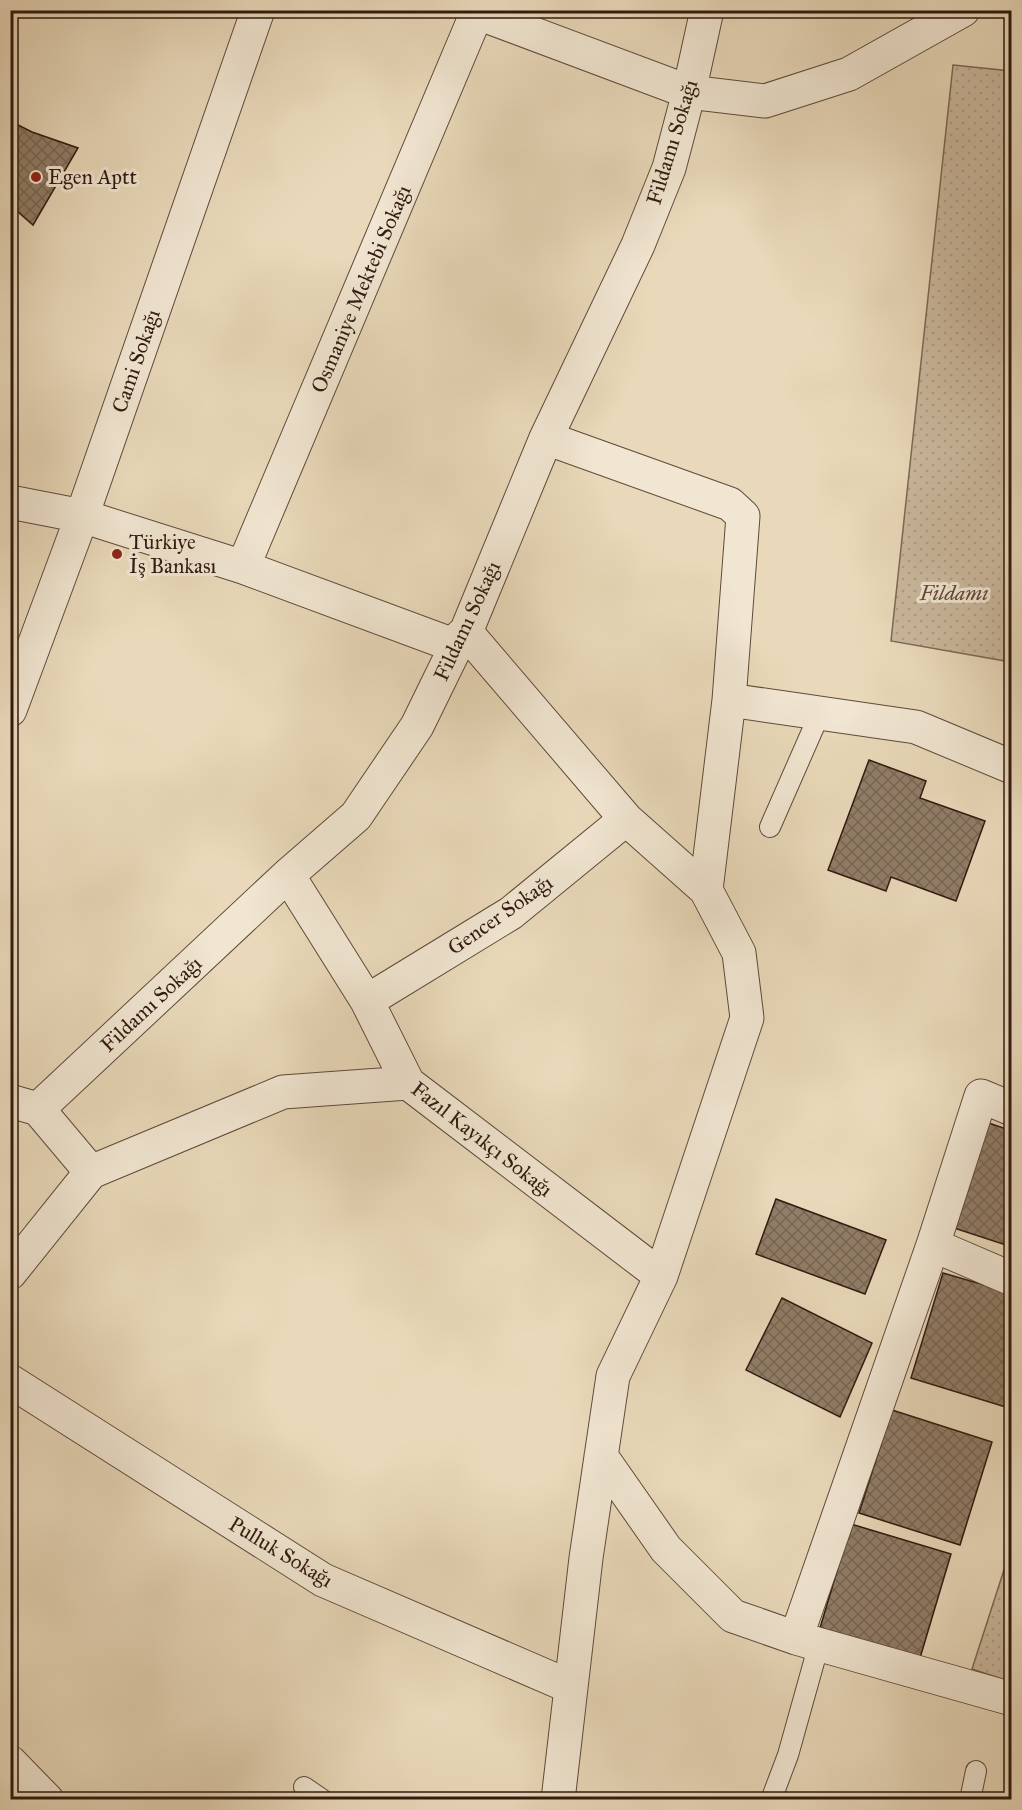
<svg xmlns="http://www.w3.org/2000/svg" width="1022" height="1810" font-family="'IM FELL Great Primer',serif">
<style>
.park{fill:url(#park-dots);stroke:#7e6856;stroke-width:1.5}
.building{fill:url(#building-cross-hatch);stroke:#311910;stroke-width:1.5}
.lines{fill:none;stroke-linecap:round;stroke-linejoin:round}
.lane-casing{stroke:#5f493a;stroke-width:22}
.street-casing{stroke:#5f493a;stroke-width:35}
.lane{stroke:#f1e6d2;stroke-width:20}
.street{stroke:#f1e6d2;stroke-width:33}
.poi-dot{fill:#8f2418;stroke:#f1e6d2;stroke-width:2}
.labels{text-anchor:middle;stroke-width:6;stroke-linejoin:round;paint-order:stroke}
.street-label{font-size:21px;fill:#311910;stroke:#f1e6d2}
.poi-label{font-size:21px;fill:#311910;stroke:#f1e6d2;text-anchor:start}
.park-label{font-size:21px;font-style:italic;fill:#5f493a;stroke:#f1e6d2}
</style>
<defs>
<pattern id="park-dots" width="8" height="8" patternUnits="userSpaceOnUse" patternTransform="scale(1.5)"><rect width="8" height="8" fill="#cab89d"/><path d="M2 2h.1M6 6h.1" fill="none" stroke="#ae9e86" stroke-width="1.8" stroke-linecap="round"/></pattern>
<pattern id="building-cross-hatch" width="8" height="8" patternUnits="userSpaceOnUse" patternTransform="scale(1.5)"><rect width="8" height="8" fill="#917d68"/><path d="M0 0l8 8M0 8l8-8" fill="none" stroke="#776654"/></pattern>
</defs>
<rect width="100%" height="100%" fill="#e9d9ba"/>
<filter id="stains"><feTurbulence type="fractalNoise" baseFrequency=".00333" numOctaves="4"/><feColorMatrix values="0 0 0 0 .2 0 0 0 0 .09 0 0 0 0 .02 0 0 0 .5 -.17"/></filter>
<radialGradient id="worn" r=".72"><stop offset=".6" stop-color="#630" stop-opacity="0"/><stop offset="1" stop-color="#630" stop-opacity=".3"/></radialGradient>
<!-- park -->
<path class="park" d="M953,65L1011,71V662L891,641Z
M1011,1548V1682L972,1669Z"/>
<!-- building -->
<path class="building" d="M10,121L32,132L78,148L33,225L10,205Z
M869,760L926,781L920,798L985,821L956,901L891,877L886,891L828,870Z
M1012,1068V1101L1002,1098Z
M986,1122L1012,1131V1247L951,1227Z
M776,1199L886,1240L865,1294L756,1254Z
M943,1273L1012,1293V1409L911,1378Z
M782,1298L872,1343L840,1417L746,1370Z
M892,1410L992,1442L960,1545L859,1513Z
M851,1524L951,1554L920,1658L820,1628Z"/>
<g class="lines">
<defs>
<path id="lane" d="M770,827L820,713
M304,1787L323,1800
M771,1800L788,1755L819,1644
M970,1800L976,1771"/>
<path id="street" d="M470,10L689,92L765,101L849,74L963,10
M546,438L730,504L743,516L729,700L706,890
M10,502L82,516L243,567L456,646
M243,567L478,10
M466,632L626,819L706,890L739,953L747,1018L661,1276L613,1376L586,1558L558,1800
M729,700L916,727L1012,767
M10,710L82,516L258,10
M288,875L367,1001L408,1083L661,1276
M367,1001L511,913L626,819
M10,1101L38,1109L91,1172
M38,1109L288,875L356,816L417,726L461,636L466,632L546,438L638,245L669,168L689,92L707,10
M933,1245L981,1096L1012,1109
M10,1273L91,1172L283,1092L408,1083
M10,1381L323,1580L571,1687
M601,1456L666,1549L733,1616L796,1638L1012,1699
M796,1638L933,1245L1012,1279
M10,1762L47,1800"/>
</defs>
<!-- lane casing -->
<use href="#lane" class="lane-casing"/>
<!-- street casing -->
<use href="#street" class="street-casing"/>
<!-- lane -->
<use href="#lane" class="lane"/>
<!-- street -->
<use href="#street" class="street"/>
</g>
<!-- markers -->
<g class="poi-dot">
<circle cx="36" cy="177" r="6"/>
<circle cx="117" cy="554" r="6"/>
</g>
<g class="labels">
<!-- street labels -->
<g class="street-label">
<text transform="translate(672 142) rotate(-73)" y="7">Fildamı Sokağı</text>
<text transform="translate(361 289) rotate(-67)" y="7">Osmaniye Mektebi Sokağı</text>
<text transform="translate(136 361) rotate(-71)" y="7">Cami Sokağı</text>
<text transform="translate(467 621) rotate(-65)" y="7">Fildamı Sokağı</text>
<text transform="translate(500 915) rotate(-35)" y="7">Gencer Sokağı</text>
<text transform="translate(151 1004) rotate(-43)" y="7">Fildamı Sokağı</text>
<text transform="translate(482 1139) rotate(38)" y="7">Fazıl Kayıkçı Sokağı</text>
<text transform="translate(281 1552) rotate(31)" y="7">Pulluk Sokağı</text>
</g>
<!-- poi labels -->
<g class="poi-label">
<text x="48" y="184">Egen Aptt</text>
<text x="129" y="549">Türkiye<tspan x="129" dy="24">İş Bankası</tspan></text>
</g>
<!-- park labels -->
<g class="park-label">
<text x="954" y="600">Fildamı</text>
</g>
</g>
<!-- margin -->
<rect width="1022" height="1810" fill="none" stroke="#e9d9ba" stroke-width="36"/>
<rect x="12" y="12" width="998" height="1786" fill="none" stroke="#311910" stroke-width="3"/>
<rect x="18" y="18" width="986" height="1774" fill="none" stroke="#311910" stroke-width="1.5"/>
<rect width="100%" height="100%" filter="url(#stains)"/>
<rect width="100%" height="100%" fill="url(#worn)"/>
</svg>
